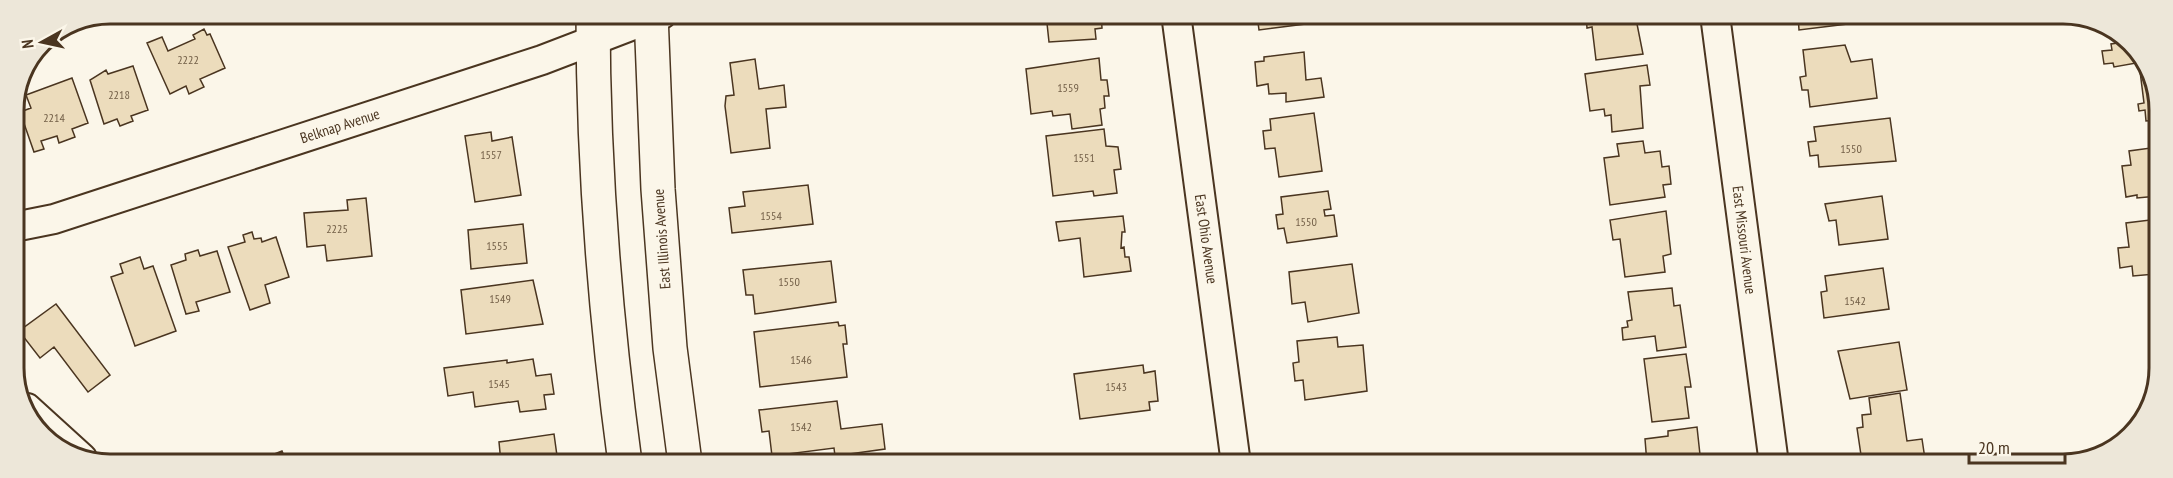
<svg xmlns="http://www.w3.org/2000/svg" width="2173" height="478" font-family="'PT Sans Narrow',sans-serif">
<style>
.building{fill:#ecdcbc;stroke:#4a3520;stroke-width:1.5}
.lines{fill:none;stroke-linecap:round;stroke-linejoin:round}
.minor-casing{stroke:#4a3520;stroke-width:32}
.secondary-casing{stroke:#4a3520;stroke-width:36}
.minor{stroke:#fbf6e9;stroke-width:28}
.secondary{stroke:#fbf6e9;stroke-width:33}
.labels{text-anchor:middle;stroke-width:4.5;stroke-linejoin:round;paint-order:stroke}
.number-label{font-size:12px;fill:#725f47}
.street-label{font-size:15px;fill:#4a3520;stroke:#fbf6e9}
.rim{fill:none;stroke:#4a3520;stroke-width:3}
</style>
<rect width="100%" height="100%" fill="#fbf6e9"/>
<!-- building -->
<path class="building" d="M1046,14H1101L1102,28L1095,29L1096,39L1049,42Z
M1257,15H1312L1313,23L1259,30Z
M1586,15H1640L1641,19H1636L1643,54L1596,60L1592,27L1587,28Z
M1798,15H1846L1847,24L1799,30Z
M204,29L207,35L210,34L225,68L200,79L204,87L189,94L186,86L170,94L147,43L162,37L168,51L195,39L193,35Z
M2124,38L2131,42L2142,62L2114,67L2113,63L2104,64L2102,51L2112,50L2111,44L2124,42Z
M1845,45L1851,62L1872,59L1877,98L1810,107L1808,90H1802L1800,77L1806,76L1803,50Z
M1304,52L1306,80L1321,78L1324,97L1286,102V93L1269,94L1268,84L1257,86L1255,62L1264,61V57Z
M1099,58L1101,80H1107L1109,96H1104L1105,108L1100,109L1102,125L1072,129L1070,114L1053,116L1052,111L1031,114L1026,69Z
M755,59L759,89L784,85L786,107L766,109L770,148L731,153L725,106L726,96L734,95L730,63Z
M1647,65L1650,85L1640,86L1643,128L1612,132L1611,115L1605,116L1604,109L1590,111L1585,74Z
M133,66L148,110L131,116L133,121L120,126L117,119L104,124L90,80L106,70L108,74Z
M2146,70L2158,91V120L2146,121L2145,110L2139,111L2138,104L2144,103L2140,71Z
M72,78L88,123L72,129L75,137L59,143L57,136L41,141L44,149L34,152L20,112L31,108L26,95Z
M1314,113L1322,171L1279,177L1275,148L1265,149L1263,131L1271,130L1270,119Z
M1890,118L1896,161L1819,167L1818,155L1810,156L1808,142L1816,141L1814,127Z
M1104,129L1106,146L1118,147L1121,169L1114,170L1117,193L1094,196L1093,191L1053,196L1046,136Z
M491,132L492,141L512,137L521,195L475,202L465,136Z
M1643,141L1645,153L1660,151L1662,167L1669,166L1671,184L1663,185L1665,197L1610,205L1604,158L1619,156L1617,144Z
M2158,147V196L2137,198V195L2126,197L2122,166L2131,165L2129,151Z
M808,185L813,224L732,233L729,208L745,206L743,192Z
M1328,191L1331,209L1324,210L1325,216L1334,215L1337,236L1287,243L1284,228L1278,229L1276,215L1283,214L1281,197Z
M1882,196L1888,239L1839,245L1836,220L1829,221L1825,204Z
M366,198L372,256L327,261L325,245L307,247L304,213L348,210L347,200Z
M1666,211L1671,254L1663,256L1665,272L1625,277L1620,239L1613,240L1610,220Z
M1123,216L1125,232H1122L1121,248L1124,247L1125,257H1129L1131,271L1084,277L1080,238L1059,241L1056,222Z
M2158,219V278L2156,279L2155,274L2133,276L2132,266L2120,268L2118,248L2129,247L2126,223Z
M523,224L527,263L471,269L468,230Z
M252,232L254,239L261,238L262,242L276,237L289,277L265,285L270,303L250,310L228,247L245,242L243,235Z
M198,250L200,256L217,251L230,292L196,302L199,311L186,314L171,265L186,260L185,254Z
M140,257L144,269L153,266L176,331L135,346L111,277L123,273L120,264Z
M831,261L836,302L755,314L753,295H746L743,270Z
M1352,264L1359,313L1308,322L1305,302L1292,304L1289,272Z
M1883,268L1889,309L1824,318L1821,292L1827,291L1825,276Z
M533,280L543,324L466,334L461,290Z
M1672,288L1674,306L1680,305L1686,347L1657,351L1655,336L1623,340L1622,328L1628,327L1627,321L1632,320L1628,292Z
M56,304L110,375L88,392L54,347L40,358L19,331Z
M838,322L839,326L845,325L847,344H843L847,377L760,387L754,332Z
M1337,337L1338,347L1363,345L1367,391L1305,400L1303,380L1295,381L1293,363L1299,362L1297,341Z
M1899,342L1907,390L1850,399L1838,351Z
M1686,354L1691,387H1685L1689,418L1652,422L1644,359Z
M533,359L536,376L551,374L554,394L544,395L546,409L520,412L518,401L475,407L473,392L448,396L444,368L507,360V363Z
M1143,365L1144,373L1155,371L1158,401L1149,402L1150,410L1080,419L1074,374Z
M1900,393L1907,441L1922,439L1925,459L1886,464H1866L1865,455H1861L1857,428L1863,427L1862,415L1871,414L1869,398Z
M837,401L841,429L882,424L885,449L835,456L834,448L772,456L769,431L762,432L759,410Z
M1697,427L1701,464H1647L1645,439L1668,436V431Z
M554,434L558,463H501L499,442Z
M282,451L287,463H260L259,460Z"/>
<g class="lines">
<defs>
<path id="minor" d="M1176,14L1236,464
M1715,15L1774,464
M14,227L54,219L542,60L662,14
M27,408L82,458"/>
<path id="secondary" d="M593,14C593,164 605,315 625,463
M651,14L658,189L670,348L685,463"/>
</defs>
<!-- minor casing -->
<use href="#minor" class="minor-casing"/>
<!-- secondary casing -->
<use href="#secondary" class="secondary-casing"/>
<!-- minor -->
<use href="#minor" class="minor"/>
<!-- secondary -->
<use href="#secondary" class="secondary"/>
</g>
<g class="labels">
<!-- number labels -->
<g class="number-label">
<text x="188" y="64">2222</text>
<text x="1068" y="92">1559</text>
<text x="119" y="99">2218</text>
<text x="54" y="122">2214</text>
<text x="1851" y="153">1550</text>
<text x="491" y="159">1557</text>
<text x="1084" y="162">1551</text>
<text x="771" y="220">1554</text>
<text x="1306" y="226">1550</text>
<text x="337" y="233">2225</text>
<text x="497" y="250">1555</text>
<text x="789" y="286">1550</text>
<text x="500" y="303">1549</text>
<text x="1855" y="305">1542</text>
<text x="801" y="364">1546</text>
<text x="499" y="388">1545</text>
<text x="1116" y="391">1543</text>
<text x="801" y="431">1542</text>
</g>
<!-- street labels -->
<g class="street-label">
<text transform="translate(340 126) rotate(-18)" y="5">Belknap Avenue</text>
<text transform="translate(662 239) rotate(-94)" y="5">East Illinois Avenue</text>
<text transform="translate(1206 239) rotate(82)" y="5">East Ohio Avenue</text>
<text transform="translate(1744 240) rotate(83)" y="5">East Missouri Avenue</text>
</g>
</g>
<!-- crop -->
<path d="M0 0H2173V478H0ZM110 24H2063A86 86 0 0 1 2149 110V368A86 86 0 0 1 2063 454H110A86 86 0 0 1 24 368V110A86 86 0 0 1 110 24Z" fill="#ede7d9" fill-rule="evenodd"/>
<path class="rim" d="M110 24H2063A86 86 0 0 1 2149 110V368A86 86 0 0 1 2063 454H110A86 86 0 0 1 24 368V110A86 86 0 0 1 110 24Z"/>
<!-- north arrow -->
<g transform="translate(42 42) rotate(262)" stroke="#fbf6e9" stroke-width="4.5" paint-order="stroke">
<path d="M0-4.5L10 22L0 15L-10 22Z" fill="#4a3520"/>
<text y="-9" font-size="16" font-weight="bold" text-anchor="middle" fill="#4a3520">N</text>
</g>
<!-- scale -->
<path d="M1969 454v9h96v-9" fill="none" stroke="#4a3520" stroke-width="3"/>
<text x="1978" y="454" font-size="18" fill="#4a3520" stroke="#fbf6e9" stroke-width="4.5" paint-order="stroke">20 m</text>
</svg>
